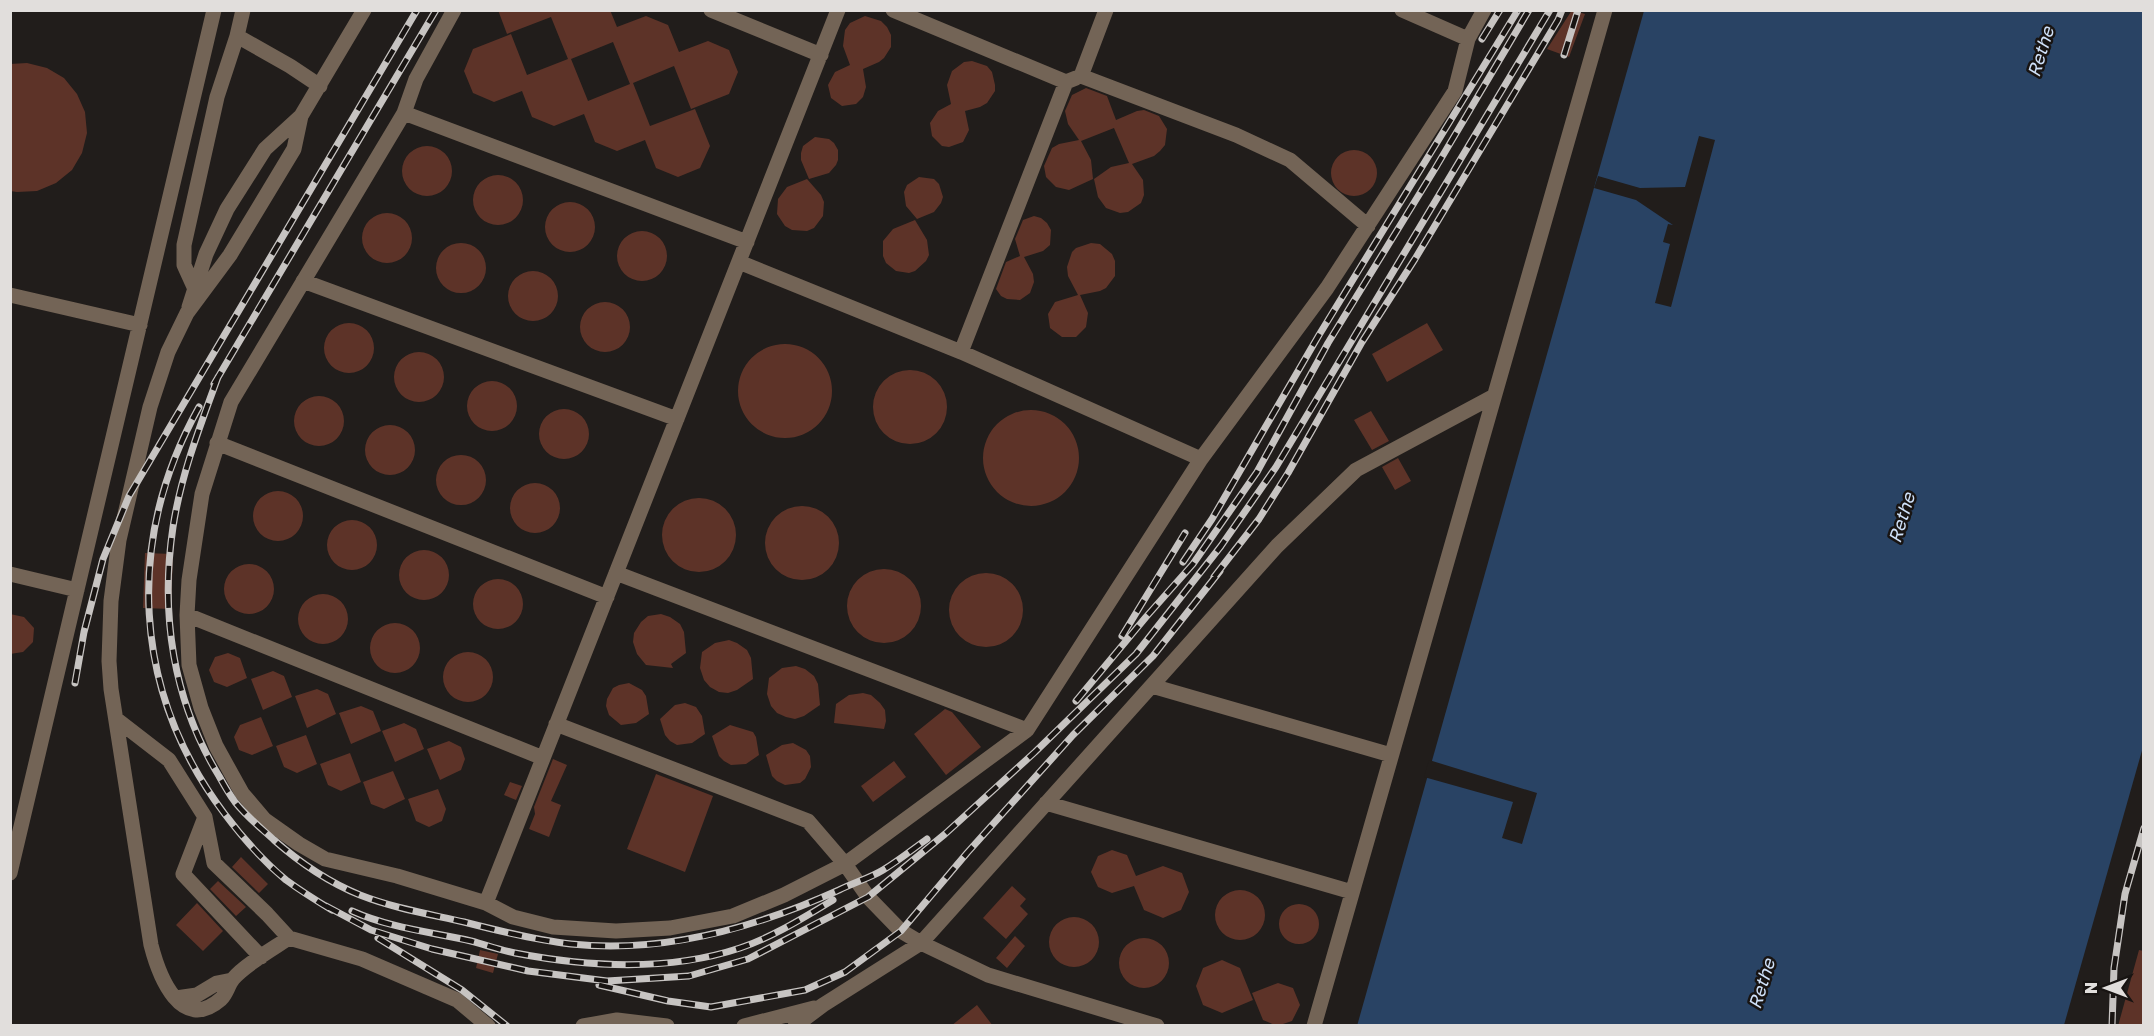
<svg xmlns="http://www.w3.org/2000/svg" width="2154" height="1036" font-family="'Golos Text',sans-serif">
<style>
.water{fill:#294364}
.pier{fill:#211d1b}
.building{fill:#5d3328;fill-rule:evenodd}
.lines{fill:none;stroke-linecap:round;stroke-linejoin:round}
.minor{stroke:#736456;stroke-width:15}
.rail-casing{stroke:#c7c4c2;stroke-width:7}
.rail{stroke:#181412;stroke-width:4.5;stroke-dasharray:14;stroke-linecap:butt}
.labels{text-anchor:middle;stroke-width:5;stroke-linejoin:round;paint-order:stroke}
.water-label{font-size:18px;font-style:italic;fill:#cfe1f9;stroke:#181412}
</style>
<rect width="100%" height="100%" fill="#211d1b"/>
<!-- water -->
<path class="water" d="M1644,11H2143V747L2064,1025L1357,1026Z"/>
<!-- pier -->
<path class="pier" d="M1699,136L1715,140L1671,307L1655,303L1670,244L1663,242L1668,224L1673,225L1636,200L1594,188L1598,176L1640,188L1685,187Z
M1429,760L1537,793L1522,844L1502,838L1513,802L1424,777Z"/>
<!-- building -->
<path class="building" d="M498,10H610L617,27L646,16L668,25L679,52L708,41L729,50L738,72L729,94L691,109L674,66L633,83L650,126L695,109L710,146L700,168L678,177L656,168L645,140L617,151L595,142L584,114L554,126L532,117L522,91L494,102L473,93L464,71L473,49L511,34L527,75L568,59L551,17L507,34ZM613,42L630,84L588,101L571,59Z
M1572,10L1585,14L1569,57L1547,49Z
M865,16L881,21L887,27L891,35V47L884,58L879,62L863,69L866,87L863,97L856,104L842,106L831,98L828,85L835,72L850,65L843,46L845,30L850,23Z
M972,61L987,66L992,72L995,85V91L987,103L980,107L965,111L969,130L963,142L949,147L942,146L932,136L930,123L938,111L951,104L947,85L952,71L964,62Z
M27,63L47,68L64,78L77,94L85,112L87,133L82,153L72,170L56,183L37,191L17,192L10,191V64Z
M1086,88L1107,96L1116,120L1137,111L1144,110L1159,116L1167,129L1165,145L1160,151L1154,156L1132,164L1143,180L1144,195L1141,203L1128,212L1120,213L1106,208L1098,197L1094,179L1111,167L1129,163L1114,128L1081,141L1091,160L1093,179L1069,190L1056,187L1046,177L1044,166L1052,148L1059,144L1079,140L1068,124L1065,111L1072,95Z
M815,137L829,139L834,143L838,150V160L836,165L829,173L809,179L801,160V153L803,146Z
M402 171a25 25 0 1 1 50 0a25 25 0 1 1-50 0Z
M1331 173a23 23 0 1 1 46 0a23 23 0 1 1-46 0Z
M473 200a25 25 0 1 1 50 0a25 25 0 1 1-50 0Z
M919,177L934,179L939,184L943,197L941,203L934,212L917,219L906,206L904,192L907,185Z
M807,179L821,195L824,202L823,216L814,228L807,231L792,230L785,226L777,214L778,199L787,187Z
M545 227a25 25 0 1 1 50 0a25 25 0 1 1-50 0Z
M362 238a25 25 0 1 1 50 0a25 25 0 1 1-50 0Z
M1034,216L1041,218L1047,223L1051,230L1050,245L1043,251L1024,257L1033,274L1034,282L1030,293L1020,300L1007,299L1001,296L996,289L1006,262L1020,256L1015,239L1023,220Z
M915,220L927,240L929,255L926,261L915,271L909,273L896,271L886,263L883,256V241L893,229Z
M617 256a25 25 0 1 1 50 0a25 25 0 1 1-50 0Z
M1091,243L1100,244L1112,254L1115,261V276L1106,288L1100,291L1080,295L1088,313L1086,327L1076,337H1062L1050,328L1048,314L1055,302L1078,295L1068,276L1067,267L1072,252L1076,248Z
M436 268a25 25 0 1 1 50 0a25 25 0 1 1-50 0Z
M508 296a25 25 0 1 1 50 0a25 25 0 1 1-50 0Z
M580 327a25 25 0 1 1 50 0a25 25 0 1 1-50 0Z
M1427,323L1443,350L1387,382L1372,354Z
M324 348a25 25 0 1 1 50 0a25 25 0 1 1-50 0Z
M738 391a47 47 0 1 1 94 0a47 47 0 1 1-94 0Z
M394 377a25 25 0 1 1 50 0a25 25 0 1 1-50 0Z
M873 407a37 37 0 1 1 74 0a37 37 0 1 1-74 0Z
M467 406a25 25 0 1 1 50 0a25 25 0 1 1-50 0Z
M294 421a25 25 0 1 1 50 0a25 25 0 1 1-50 0Z
M539 434a25 25 0 1 1 50 0a25 25 0 1 1-50 0Z
M983 458a48 48 0 1 1 96 0a48 48 0 1 1-96 0Z
M1371,411L1389,441L1372,450L1354,420Z
M365 450a25 25 0 1 1 50 0a25 25 0 1 1-50 0Z
M436 480a25 25 0 1 1 50 0a25 25 0 1 1-50 0Z
M1398,458L1411,481L1395,490L1382,467Z
M510 508a25 25 0 1 1 50 0a25 25 0 1 1-50 0Z
M253 516a25 25 0 1 1 50 0a25 25 0 1 1-50 0Z
M662 535a37 37 0 1 1 74 0a37 37 0 1 1-74 0Z
M765 543a37 37 0 1 1 74 0a37 37 0 1 1-74 0Z
M327 545a25 25 0 1 1 50 0a25 25 0 1 1-50 0Z
M399 575a25 25 0 1 1 50 0a25 25 0 1 1-50 0Z
M145,553L173,554L171,609L143,608Z
M224 589a25 25 0 1 1 50 0a25 25 0 1 1-50 0Z
M847 606a37 37 0 1 1 74 0a37 37 0 1 1-74 0Z
M949 610a37 37 0 1 1 74 0a37 37 0 1 1-74 0Z
M473 604a25 25 0 1 1 50 0a25 25 0 1 1-50 0Z
M298 619a25 25 0 1 1 50 0a25 25 0 1 1-50 0Z
M10,614L24,617L34,628L33,642L23,652L10,654Z
M661,614L670,617L680,624L684,632L686,653L671,664L673,668L646,665L637,654L633,642L634,633L641,622L648,616Z
M370 648a25 25 0 1 1 50 0a25 25 0 1 1-50 0Z
M729,640L737,643L747,650L751,658L753,679L737,690L728,693L719,692L710,687L704,680L700,668L702,652L715,643Z
M443 677a25 25 0 1 1 50 0a25 25 0 1 1-50 0Z
M228,653L240,658L247,678L227,687L214,682L209,670L215,657Z
M796,666L805,669L814,676L818,684L820,705L804,716L795,719L786,717L777,713L771,706L767,694L769,678L782,668Z
M273,671L284,676L292,697L263,710L251,679Z
M629,683L642,690L646,696L649,714L636,723L621,725L609,715L606,706L607,699L613,688L619,685Z
M317,689L328,694L336,714L307,728L295,696Z
M863,693L871,695L880,703L885,710L886,721L884,729L834,723L836,704L849,695Z
M685,703L696,707L702,716L705,734L692,743L677,745L670,741L665,735L660,719L675,705Z
M361,706L373,711L381,731L351,744L339,713Z
M945,709L952,712L981,747L946,775L914,734Z
M261,717L273,746L252,755L239,750L234,737L240,725Z
M404,723L416,729L424,749L395,762L382,731Z
M730,725L753,732L756,737L759,755L746,764L731,765L724,761L719,756L712,736Z
M306,735L317,764L297,773L284,767L276,746Z
M449,741L461,747L465,759L461,770L440,780L427,749Z
M793,743L806,750L810,756L811,767L805,779L800,783L785,785L777,781L772,776L766,755L782,745Z
M350,753L361,782L341,791L328,785L320,764Z
M553,759L567,765L551,801L561,805L549,837L529,829L535,814L534,807Z
M894,761L906,777L873,802L861,786Z
M393,771L405,799L384,809L371,804L363,782Z
M656,774L713,796L685,872L627,849Z
M510,782L522,786L516,800L504,795Z
M438,789L446,809L442,821L429,827L416,821L408,799Z
M1112,850L1127,855L1136,876L1163,866L1182,873L1189,892L1181,910L1163,918L1144,910L1134,886L1112,893L1098,887L1091,872L1098,856Z
M241,857L268,884L259,893L232,867Z
M218,881L246,907L236,916L210,889Z
M1012,886L1026,899L1020,906L1028,914L1006,939L983,918Z
M1215 915a25 25 0 1 1 50 0a25 25 0 1 1-50 0Z
M197,903L223,931L203,951L176,925Z
M1279 924a20 20 0 1 1 40 0a20 20 0 1 1-40 0Z
M1049 942a25 25 0 1 1 50 0a25 25 0 1 1-50 0Z
M1015,936L1025,946L1007,968L996,958Z
M1119 963a25 25 0 1 1 50 0a25 25 0 1 1-50 0Z
M480,950L498,954L493,973L476,968Z
M2139,950L2144,951V1026H2118Z
M1222,960L1240,968L1253,1000L1222,1013L1203,1005L1196,986L1203,968Z
M1278,983L1293,988L1300,1005L1292,1021L1277,1026L1263,1020L1252,993Z
M977,1005L993,1026H951Z"/>
<g class="lines">
<!-- minor -->
<path class="minor" d="M454,10L416,79L404,113L231,402L202,494L189,580L187,615L189,665L201,708L216,746L242,793L265,820L299,844L325,859L397,876L486,903L513,917L553,927L616,931L670,928L733,916L784,895L845,864L1027,730L1201,459L1327,288L1455,91L1468,39L1484,10
M711,10L821,55
M893,10L1066,82L1076,78
M1106,10L1081,76L1236,135L1290,160L1368,226
M1402,10L1468,39
M237,36L290,66L320,86
M404,113L747,242
M739,262L961,352L1201,459
M303,281L677,419
M194,287L184,265V245L217,97L237,36L243,10
M10,295L140,325
M189,307L206,254L227,209L265,149L301,116L364,10
M961,352L1066,82
M217,443L607,597
M616,573L1027,730
M10,574L77,590
M187,615L543,758
M1152,686L1391,755
M116,719L169,760L205,817L214,863L267,914L289,938L362,959L457,1000L488,1026
M556,724L808,821L845,864L868,897L901,931L921,943L988,975L1157,1026
M1046,803L1352,892
M205,817L183,874L261,957
M10,873L214,10
M486,903L838,10
M289,938C274,948 243,966 233,979C228,985 227,993 221,999C181,1034 159,976 151,945L111,689L109,661L111,601L119,540L150,407L168,352L187,313L230,255L294,149L301,116
M176,998L197,995L217,983L232,980
M583,1026L617,1020L667,1026
M744,1026L814,1008
M795,1026L823,1005L921,943L1277,546L1356,470L1494,396
M1314,1026L1605,10"/>
<defs>
<path id="rail" d="M1482,39L1500,10
M1564,55L1578,10
M218,377C200,426 181,475 173,527C160,614 173,701 219,776C224,785 229,794 235,802C246,816 261,828 274,840C299,862 328,882 360,895C393,908 429,914 464,922C499,931 535,940 571,944C664,954 755,928 839,890C853,883 870,878 883,870C898,861 913,849 927,839
M214,384L436,10
M199,407C125,540 132,691 224,813C242,837 263,861 286,880C301,891 317,901 332,910
M1183,562L1212,519L1319,335L1518,10
M1214,577L1259,519L1288,473L1362,342L1415,259L1558,20L1562,10
M1122,636L1185,533
M75,683L84,632L103,559L129,496L417,10
M1076,701L1146,617L1193,564L1257,472L1328,343L1436,167L1529,10
M326,906L371,930L432,949L528,971L607,981L689,976L748,959L868,897L945,834L1035,752L1136,654L1221,546L1276,467L1550,10
M352,911C390,928 431,932 471,941C486,945 500,950 515,953C588,967 668,972 740,948C773,937 803,918 833,900
M378,938L462,990L507,1026
M599,985L668,1001L711,1007L805,990L845,972L901,931L967,853L1073,735L1153,656L1220,571
M2112,1026L2114,968L2125,894L2144,828"/>
</defs>
<!-- rail casing -->
<use href="#rail" class="rail-casing"/>
<!-- rail -->
<use href="#rail" class="rail"/>
</g>
<g class="labels">
<!-- water labels -->
<g class="water-label">
<text transform="translate(2041 52) rotate(-73)" y="6">Rethe</text>
<text transform="translate(1902 518) rotate(-73)" y="6">Rethe</text>
<text transform="translate(1762 984) rotate(-73)" y="6">Rethe</text>
</g>
</g>
<!-- border -->
<rect width="2154" height="1036" fill="none" stroke="#e1dedc" stroke-width="24"/>
<!-- north arrow -->
<g transform="translate(2106 988) rotate(270)" stroke="#181412" stroke-width="4.5" paint-order="stroke">
<path d="M0-4.5L10 22L0 15L-10 22Z" fill="#e1dedc"/>
<text y="-9" font-size="16" font-weight="bold" text-anchor="middle" fill="#e1dedc">N</text>
</g>
</svg>
